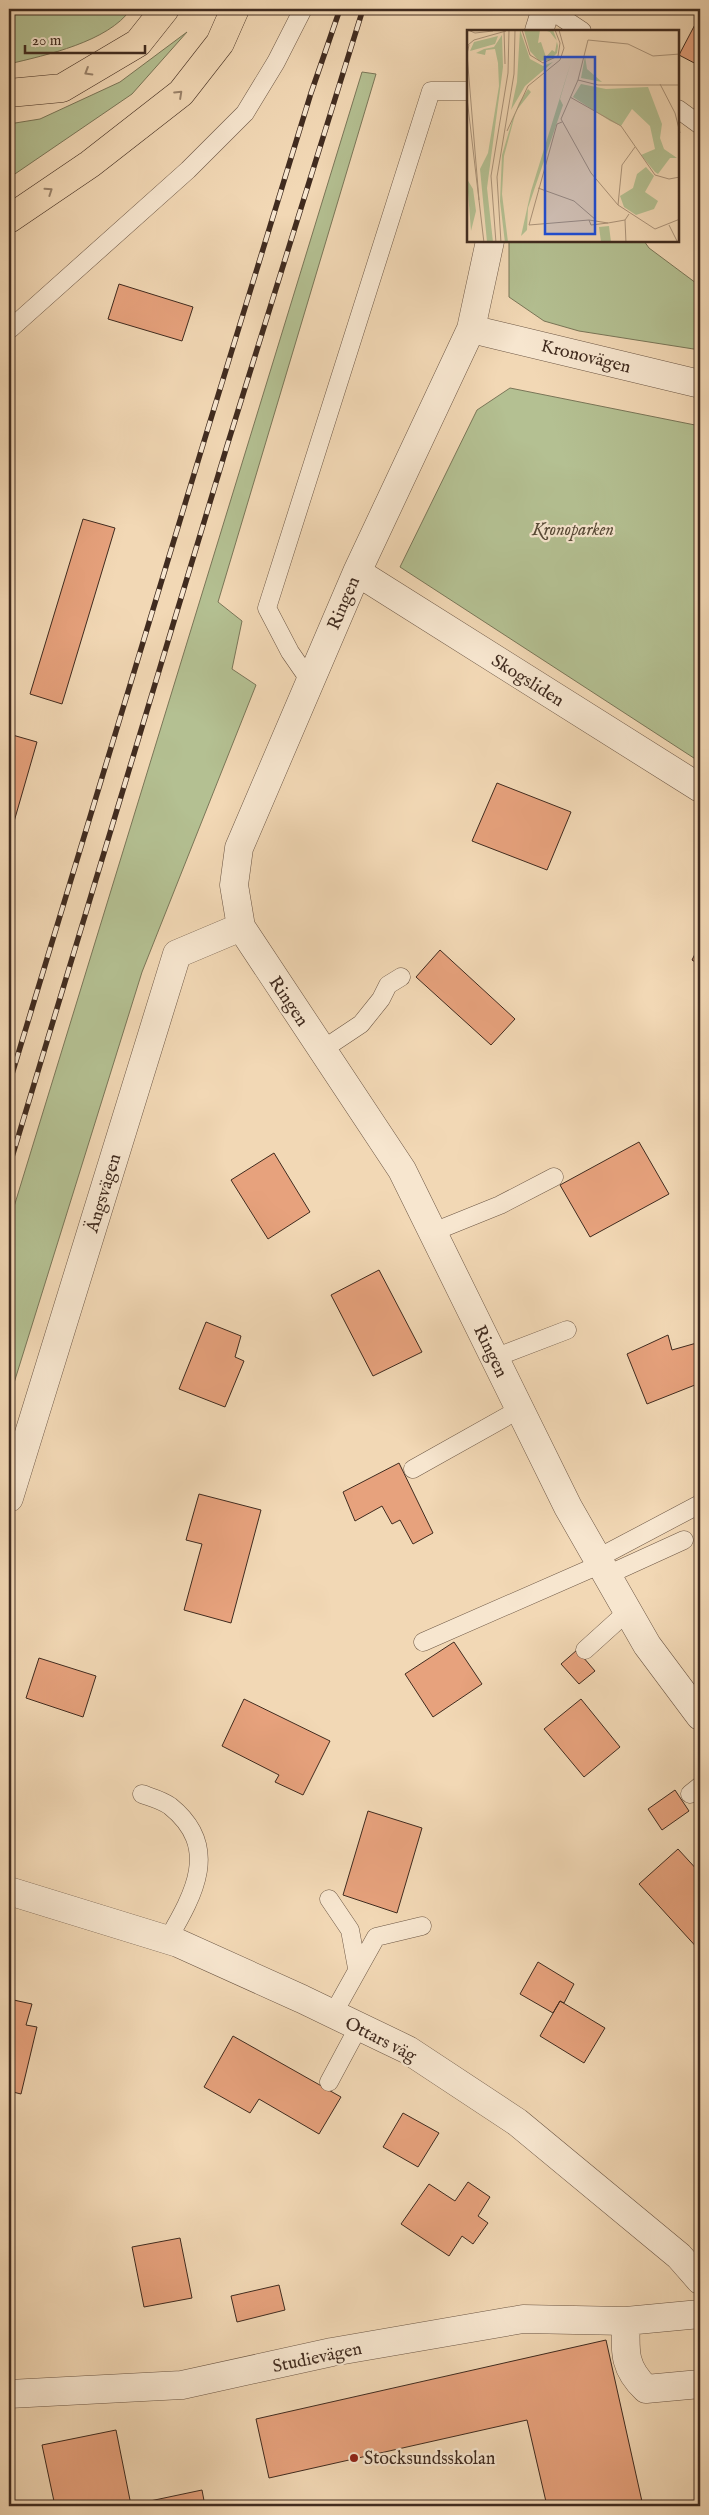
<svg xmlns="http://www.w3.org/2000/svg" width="709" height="2515" font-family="'IM FELL English',serif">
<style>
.green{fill:#b4c092;stroke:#7a7658}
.building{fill:#e7a27d;stroke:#402b1f}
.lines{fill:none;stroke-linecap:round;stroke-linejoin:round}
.service-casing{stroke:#6c5644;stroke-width:19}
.minor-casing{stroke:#6c5644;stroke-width:29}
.motorway-casing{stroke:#402b1f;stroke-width:29}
.service{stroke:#f7e6cf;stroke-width:18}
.minor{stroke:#f7e6cf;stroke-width:28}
.motorway{stroke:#f2d8b5;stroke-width:28}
.rail-casing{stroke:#402b1f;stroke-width:5.5}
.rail{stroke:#f7e6cf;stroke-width:4;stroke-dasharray:11;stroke-linecap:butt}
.oneway{stroke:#99826a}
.poi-dot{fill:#8f2418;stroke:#f7e6cf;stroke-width:2}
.labels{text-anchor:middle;stroke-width:4.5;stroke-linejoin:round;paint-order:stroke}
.street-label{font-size:18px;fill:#402b1f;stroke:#f7e6cf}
.park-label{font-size:18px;font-style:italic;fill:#574936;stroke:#f7e6cf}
.poi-label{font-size:18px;fill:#402b1f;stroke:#f7e6cf;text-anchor:start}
.inset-road{fill:none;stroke:#ab9379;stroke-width:1}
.view{fill:#1d4ed8;fill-opacity:0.15;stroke:#1d4ed8;stroke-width:2.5}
.inset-edge{fill:none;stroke:#402b1f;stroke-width:2.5}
</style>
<rect width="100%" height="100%" fill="#f2d8b5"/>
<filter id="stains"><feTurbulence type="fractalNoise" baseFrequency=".004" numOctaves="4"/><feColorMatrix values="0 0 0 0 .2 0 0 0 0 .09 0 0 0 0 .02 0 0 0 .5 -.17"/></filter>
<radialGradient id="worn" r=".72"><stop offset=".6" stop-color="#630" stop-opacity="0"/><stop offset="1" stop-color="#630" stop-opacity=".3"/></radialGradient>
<!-- green -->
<path class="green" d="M9,9H13L17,14L21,9H131C108,42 46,55 9,64Z
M187,32L132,94L9,178V124L40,119L120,82Z
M362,72L376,74L218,602L242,621L232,669L256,685L142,972L9,1399V1223Z
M509,241H644L649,248L700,286V350L579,331L544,321L509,297Z
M510,388L700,426V762L400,567L477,410Z"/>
<!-- building -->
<path class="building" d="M700,15V66L679,55Z
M119,284L193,307L182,341L108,319Z
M83,519L115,528L62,704L30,694Z
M9,734L37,742L9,839Z
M497,783L571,812L547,870L472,841Z
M700,944V965L692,960Z
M440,950L515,1019L491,1045L416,977Z
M639,1142L669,1194L590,1237L560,1185Z
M274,1153L310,1212L268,1239L231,1180Z
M379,1270L422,1352L373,1376L331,1295Z
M206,1322L241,1336L235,1357L244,1361L225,1407L179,1389Z
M668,1335L672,1350L700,1342V1383L647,1404L627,1354Z
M399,1463L433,1533L413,1544L400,1520L392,1524L382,1506L355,1521L343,1492Z
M199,1494L261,1510L231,1623L184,1610L202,1544L186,1540Z
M454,1642L482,1684L433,1717L405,1674Z
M577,1650L595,1671L579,1684L561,1664Z
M39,1658L96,1676L83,1717L26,1698Z
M244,1699L330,1741L303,1795L275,1782L279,1775L222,1746Z
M581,1699L620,1747L584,1777L544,1729Z
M675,1790L689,1811L662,1830L648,1809Z
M368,1811L422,1828L397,1913L343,1895Z
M678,1849L700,1873V1951L639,1884Z
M538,1962L574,1984L564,2003L560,2001L553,2013L520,1994Z
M9,1999L32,2004L26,2025L37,2027L21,2094L9,2091Z
M560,2001L605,2028L584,2063L540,2036Z
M233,2036L341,2097L319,2134L259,2099L250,2113L204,2087Z
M403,2113L439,2133L418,2167L383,2147Z
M468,2182L490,2197L478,2216L488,2223L473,2244L462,2236L449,2256L401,2224L429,2184L455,2201Z
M180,2238L192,2298L144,2307L132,2247Z
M279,2285L285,2310L237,2322L231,2296Z
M606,2340L643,2506H547L527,2420L269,2478L256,2419Z
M116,2430L131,2505L202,2490L205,2506H55L42,2445Z"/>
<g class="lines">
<defs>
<path id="service" d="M549,9L582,31
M678,109L700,125
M9,330L188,170L245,113L276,62L303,9
M310,681L290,652L267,608L431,91H468
M322,1050L361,1024L381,999L388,985L401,977
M433,1232L500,1205L554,1177
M494,1358L567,1330
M413,1469L520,1409
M596,1559L700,1504
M605,1576L684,1540
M423,1642L599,1565
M585,1650L627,1612
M142,1794C150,1797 162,1800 170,1806C221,1847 194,1894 168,1939
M690,1794L700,1786
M329,1899L350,1930L357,1968
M333,2014L376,1937L422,1926
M329,2082L359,2026"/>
<path id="minor" d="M539,31L546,9
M490,241L471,329L357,572L239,848L234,885L241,927L402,1170L568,1507L647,1645L700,1716
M471,329L700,384
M357,572L700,788
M9,1498L177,954L241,927
M9,1891L178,1943L302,1999L408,2050L517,2122L679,2256L700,2280
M700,2314L626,2321C625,2351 623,2367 646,2389L700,2384
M9,2394L182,2385L332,2352L523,2319L626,2321"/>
<path id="motorway" d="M9,93L62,88L138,43L165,9
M9,219L90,164L181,93L220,43L235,9"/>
</defs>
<!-- service casing -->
<use href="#service" class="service-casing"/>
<!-- minor casing -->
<use href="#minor" class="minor-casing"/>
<!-- motorway casing -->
<use href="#motorway" class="motorway-casing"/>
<!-- service -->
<use href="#service" class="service"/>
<!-- minor -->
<use href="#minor" class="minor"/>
<!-- motorway -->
<use href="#motorway" class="motorway"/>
<defs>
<path id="rail" d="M9,1084L205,438L311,93L340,9
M9,1167L227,446L363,9"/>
</defs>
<!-- rail casing -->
<use href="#rail" class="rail-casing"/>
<!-- rail -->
<use href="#rail" class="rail"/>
</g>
<!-- one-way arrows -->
<defs><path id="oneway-chevron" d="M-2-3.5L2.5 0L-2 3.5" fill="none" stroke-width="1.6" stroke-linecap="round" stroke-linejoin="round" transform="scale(1.25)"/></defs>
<g class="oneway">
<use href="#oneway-chevron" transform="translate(88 72) rotate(149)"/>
<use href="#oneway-chevron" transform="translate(179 94) rotate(-43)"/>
<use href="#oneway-chevron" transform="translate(49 191) rotate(-34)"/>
</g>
<!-- markers -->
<circle class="poi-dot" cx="354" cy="2458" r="5"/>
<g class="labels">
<!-- street labels -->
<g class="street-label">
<text transform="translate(586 356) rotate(14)" y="6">Kronovägen</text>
<text transform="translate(343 603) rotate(-67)" y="6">Ringen</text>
<text transform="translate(528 680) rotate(32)" y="6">Skogsliden</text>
<text transform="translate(289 1001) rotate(56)" y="6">Ringen</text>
<text transform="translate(103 1193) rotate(-73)" y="6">Ängsvägen</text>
<text transform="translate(491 1351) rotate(64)" y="6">Ringen</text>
<text transform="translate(381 2039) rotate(27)" y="6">Ottars väg</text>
<text transform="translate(317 2357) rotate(-12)" y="6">Studievägen</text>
</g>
<!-- park labels -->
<g class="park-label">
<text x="573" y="535">Kronoparken</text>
</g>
<!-- poi labels -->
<g class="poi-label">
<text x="364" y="2464">Stocksundsskolan</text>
</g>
</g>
<!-- overview -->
<g transform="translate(467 30)">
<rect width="212" height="212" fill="#f2d8b5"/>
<path d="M53,0L63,29L76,36L86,32L58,56L44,80L50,52ZM57,0H73L71,13L74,12L79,27L85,20L88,22L90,11L83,2L77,0H86L89,8L91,16L90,23L83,30L72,31L63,21ZM35,5L36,37L20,158L26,212H20L13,139L21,123L32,56L31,33L28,19L19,20L18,25L9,23L17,19L27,17ZM31,6L28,14L3,21L7,12ZM118,26L120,39L135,52L114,48ZM104,32L93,69L96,75L61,178L60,200L54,206L64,161ZM114,54L139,59L181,57L195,94L193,108L197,119L210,128H203L191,144L188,142L174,125L188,119L183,96L165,79L154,96L143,91L106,67ZM61,59L64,62L49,81L37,126L35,164L41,212L38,213L33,171L35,125L46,88L52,73ZM179,137L187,146L178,162L191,171L187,179L169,185L157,177L153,166L166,158L170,144ZM0,149L6,159L9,181L4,201ZM142,196L144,212H134L132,197Z" fill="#b4c092"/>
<path class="inset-road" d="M1,0L8,3L26,1M37,0L38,34M55,0L63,25L76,33L91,26L93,13L88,0M1,15L7,10L39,1M2,15L0,24L12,170M213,24L186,26L161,14L121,10L111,50L94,89L124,143L151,175L188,199L213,189M111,50L131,55H213M193,54L208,83L213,103M103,67L154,96L188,145L202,149L213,147M0,68L17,213M95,92L90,94L62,195L122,190M40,101L61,56L93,30L97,18L92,0M71,158L107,171L129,190M151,175L155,135L168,117M141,193L124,195L122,190L141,193L158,190M202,195L211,213M29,213L24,146L41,43L42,0M34,213L30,147L47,44L48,0M159,213L158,190L162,184"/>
<path class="view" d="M78,27H128V204H78Z"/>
<rect width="212" height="212" class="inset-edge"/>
</g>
<!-- margin -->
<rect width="709" height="2515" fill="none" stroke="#f2d8b5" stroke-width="30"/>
<rect x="10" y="10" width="689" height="2495" fill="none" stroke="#402b1f" stroke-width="2.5"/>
<rect x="15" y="15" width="679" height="2485" fill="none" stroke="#402b1f"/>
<!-- scale -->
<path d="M25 45v8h120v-8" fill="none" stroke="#402b1f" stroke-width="2.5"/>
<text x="32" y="45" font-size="15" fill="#402b1f" stroke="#f7e6cf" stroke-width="4" paint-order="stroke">20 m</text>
<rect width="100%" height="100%" filter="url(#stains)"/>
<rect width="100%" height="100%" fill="url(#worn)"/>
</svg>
